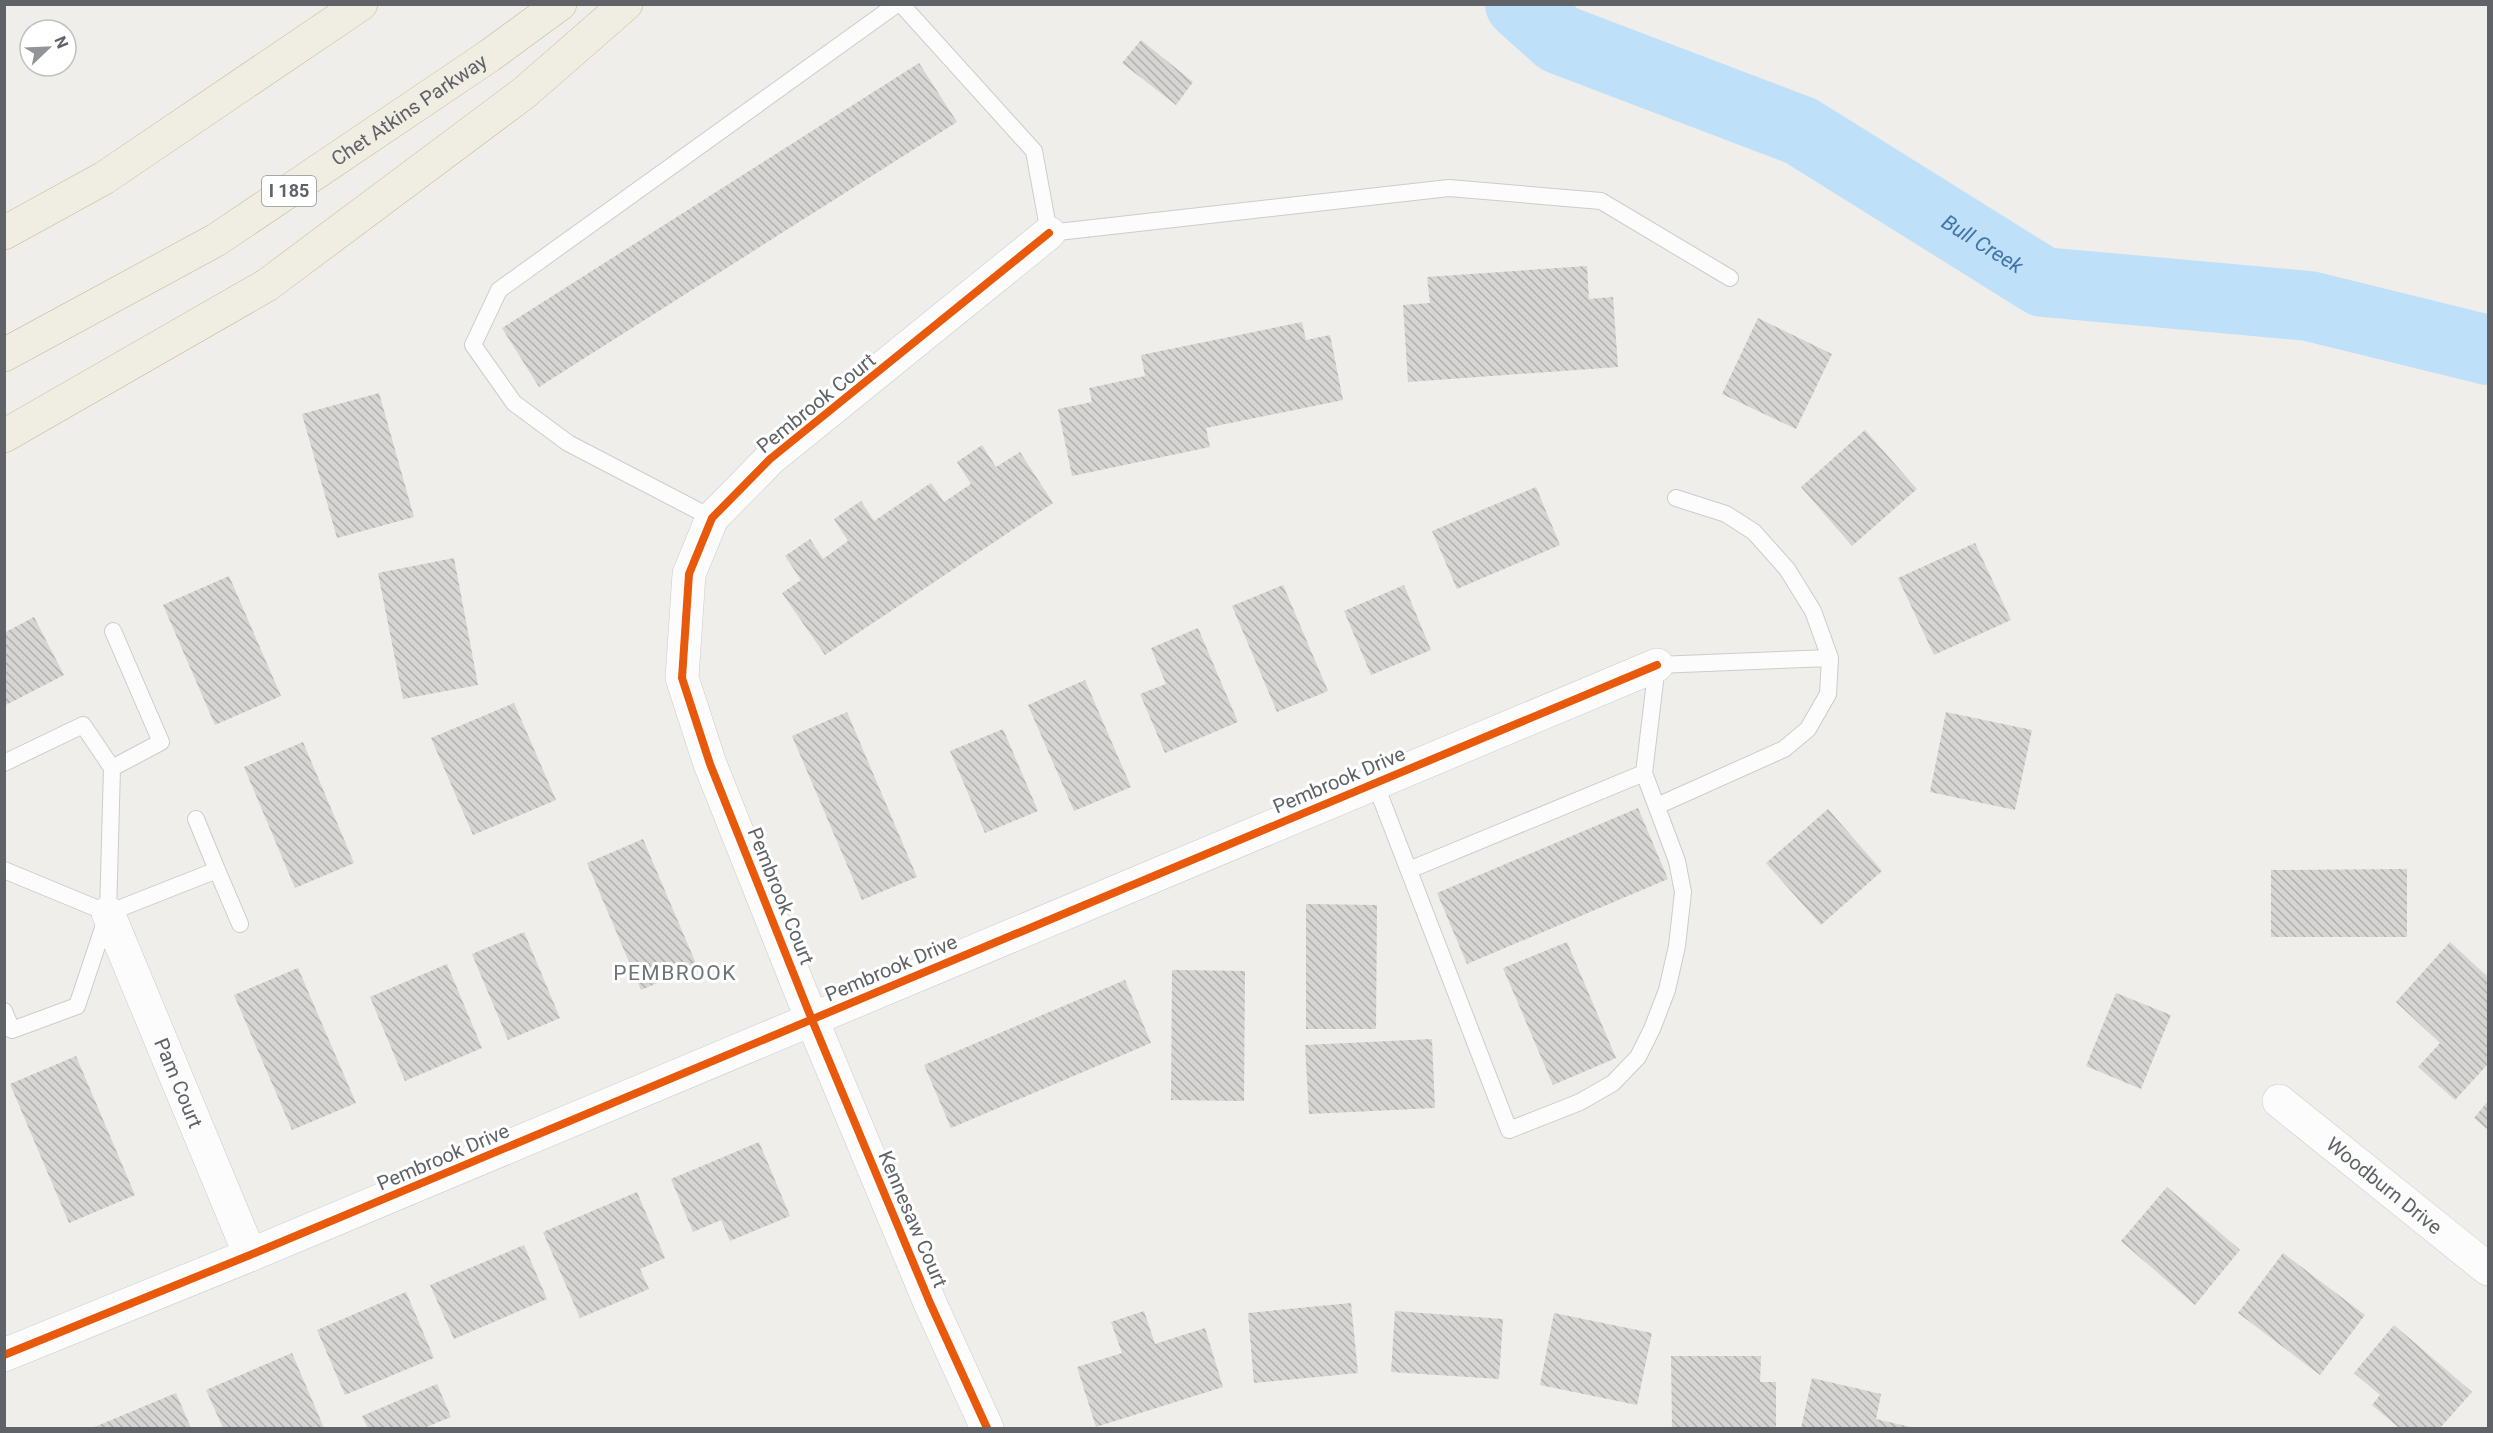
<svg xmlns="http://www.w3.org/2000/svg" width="2493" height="1433" font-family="Roboto,sans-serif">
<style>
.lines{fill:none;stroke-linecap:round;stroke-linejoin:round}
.river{stroke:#bfe0f9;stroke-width:70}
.building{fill:url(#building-back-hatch)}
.lane-casing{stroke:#cbcccc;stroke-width:18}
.street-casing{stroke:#cbcccc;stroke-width:34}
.highway-casing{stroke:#c8b996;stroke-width:34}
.lane{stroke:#fdfcfc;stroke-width:16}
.street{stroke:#fdfcfc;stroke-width:33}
.highway{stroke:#f0ede3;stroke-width:33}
.cycleway-casing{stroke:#fff;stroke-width:11}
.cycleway{stroke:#e8590c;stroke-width:8}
.labels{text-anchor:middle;stroke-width:6;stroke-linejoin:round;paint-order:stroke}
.shield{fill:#fff;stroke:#8f9295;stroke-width:1.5}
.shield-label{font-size:18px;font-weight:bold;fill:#5f6368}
.street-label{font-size:20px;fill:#5f6368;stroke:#fff}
.water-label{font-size:21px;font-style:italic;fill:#4174aa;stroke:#fff}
.neighbourhood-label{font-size:21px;letter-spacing:1.5px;fill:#70757a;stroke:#fff}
</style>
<defs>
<pattern id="building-back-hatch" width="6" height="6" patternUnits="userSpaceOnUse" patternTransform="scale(1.5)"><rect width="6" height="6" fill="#d6d5d3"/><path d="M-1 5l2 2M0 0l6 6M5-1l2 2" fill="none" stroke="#b1b0af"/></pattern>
</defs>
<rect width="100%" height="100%" fill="#efeeea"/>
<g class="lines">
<!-- river -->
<path class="river" id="s1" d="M1520,4L1559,39L1801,131L2043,282L2309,306L2488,350"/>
</g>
<!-- building -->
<path class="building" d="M1141,40L1193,82L1176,105L1122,63Z
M919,63L957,122L539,387L502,328Z
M1587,266L1589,299L1613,297L1618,367L1408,382L1403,305L1430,303L1427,277Z
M1758,318L1832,354L1796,429L1722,394Z
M1302,322L1306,340L1330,335L1343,400L1206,428L1210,447L1072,476L1058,409L1092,402L1089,388L1145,376L1141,355Z
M379,393L414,517L337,538L302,414Z
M1865,430L1917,489L1852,546L1801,487Z
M982,445L996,467L1020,452L1053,503L825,655L782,593L801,580L785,556L810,539L823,559L848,541L834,519L861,501L874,521L931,483L944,502L971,484L957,462Z
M1536,487L1560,545L1457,589L1432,531Z
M1975,543L2011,620L1934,655L1898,578Z
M454,558L478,685L403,699L378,573Z
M229,576L281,696L215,725L163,605Z
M1283,585L1328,691L1277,712L1232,606Z
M1404,585L1431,650L1371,675L1344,611Z
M34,617L64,675L4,706V633Z
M1198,628L1238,722L1165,753L1140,694L1166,684L1151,648Z
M1085,680L1131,787L1074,811L1028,705Z
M514,703L556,800L473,835L431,738Z
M847,712L917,877L862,900L792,736Z
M1946,712L2032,730L2015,810L1930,792Z
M1003,729L1038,811L985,833L950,751Z
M303,742L354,863L295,888L244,767Z
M1638,808L1668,879L1467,964L1437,893Z
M1828,809L1882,871L1821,925L1766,863Z
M643,839L697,966L641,990L587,863Z
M2407,869V937H2271V870Z
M1306,904L1377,905L1376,1029H1306Z
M524,932L560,1018L508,1040L472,954Z
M1567,942L1616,1058L1553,1085L1503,968Z
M2450,942L2488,977V1064L2455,1100L2418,1067L2440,1043L2396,1002Z
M447,964L482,1048L405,1081L370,997Z
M298,968L356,1103L292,1130L234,995Z
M1172,970L1245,971L1244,1101L1171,1100Z
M1125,980L1151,1043L951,1128L924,1065Z
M2116,993L2171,1015L2141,1089L2086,1066Z
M1432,1039L1435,1108L1309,1114L1305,1045Z
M76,1056L135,1195L69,1223L10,1084Z
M2488,1101V1130L2474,1118Z
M759,1142L790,1216L730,1241L721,1220L693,1232L671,1179Z
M2167,1187L2240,1250L2195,1305L2121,1241Z
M637,1192L665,1258L640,1269L649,1289L580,1318L543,1232Z
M524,1245L547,1299L454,1339L430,1285Z
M2283,1253L2365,1315L2320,1375L2238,1313Z
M406,1292L434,1358L345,1395L317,1330Z
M1351,1303L1358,1373L1254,1383L1248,1313Z
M1144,1311L1155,1344L1205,1328L1223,1387L1096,1427L1077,1367L1122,1353L1111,1322Z
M1395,1311L1503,1319L1499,1379L1391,1372Z
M1554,1313L1652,1333L1637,1405L1540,1385Z
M2394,1325L2472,1392L2440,1428H2399L2372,1405L2380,1395L2354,1373Z
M292,1353L324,1428H223L206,1390Z
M1671,1356H1761L1760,1382H1776V1428H1672Z
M1812,1378L1881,1394L1876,1419L1915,1428H1801Z
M437,1384L451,1417L424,1428H368L362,1416Z
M176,1393L191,1428H92Z"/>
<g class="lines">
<defs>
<path id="lane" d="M901,4L1034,151L1049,233L1449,188L1601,201L1730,278
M712,518L568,443L514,403L473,345L499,290L897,4
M4,763L83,725L112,768L108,913L77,1006L12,1030L4,1011
M112,768L161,742L113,631
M1644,773L1657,665L1830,658
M1375,783L1509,1130L1580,1102L1613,1083L1638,1057L1652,1029L1667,990L1677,946L1683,892L1677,861L1644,773L1409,870
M1657,806L1784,749L1808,729L1828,694L1830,658L1813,611L1787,569L1754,532L1726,514L1676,498
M196,819L217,870
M4,870L108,913L217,870L240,924"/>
<g id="street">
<path id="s2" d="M108,913L250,1255"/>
<path id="s3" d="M2279,1101L2488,1269"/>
<path d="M4,1355L250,1255L1657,665"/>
<path d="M987,1428L930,1303L812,1020L710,764L682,678L689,574L712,518L770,459L1049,233"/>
</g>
<g id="highway">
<path d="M4,233L104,178L361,4"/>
<path id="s4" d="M4,355L216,240L489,56L560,4"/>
<path d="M4,436L267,285L524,93L626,4"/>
</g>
</defs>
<!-- lane casing -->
<use href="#lane" class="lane-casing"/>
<!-- street casing -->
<use href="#street" class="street-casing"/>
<!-- highway casing -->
<use href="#highway" class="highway-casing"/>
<!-- lane -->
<use href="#lane" class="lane"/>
<!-- street -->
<use href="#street" class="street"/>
<!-- highway -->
<use href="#highway" class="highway"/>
<defs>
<path id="cycleway" d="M4,1355L250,1255L1657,665
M987,1428L930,1303L812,1020L710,764L682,678L689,574L712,518L770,459L1049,233"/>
</defs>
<!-- cycleway casing -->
<use href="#cycleway" class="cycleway-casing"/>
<!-- cycleway -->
<use href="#cycleway" class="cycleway"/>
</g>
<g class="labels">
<!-- shield labels -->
<rect class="shield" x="262" y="176" width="54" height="30" rx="4.5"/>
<g class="shield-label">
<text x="289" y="197">I 185</text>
</g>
<!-- street labels -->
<g class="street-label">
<text dy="7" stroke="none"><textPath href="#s4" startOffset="474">Chet Atkins Parkway</textPath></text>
<text transform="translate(816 403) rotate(-39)" y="7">Pembrook Court</text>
<text transform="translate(1339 780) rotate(-23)" y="7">Pembrook Drive</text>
<text transform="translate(781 896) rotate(68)" y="7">Pembrook Court</text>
<text transform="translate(891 968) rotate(-23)" y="7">Pembrook Drive</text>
<text dy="7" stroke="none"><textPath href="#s2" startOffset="184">Pam Court</textPath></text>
<text transform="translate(443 1157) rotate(-23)" y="7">Pembrook Drive</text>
<text dy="7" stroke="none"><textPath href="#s3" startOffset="135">Woodburn Drive</textPath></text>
<text transform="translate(913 1219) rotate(67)" y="7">Kennesaw Court</text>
</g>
<!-- water labels -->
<g class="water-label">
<text dy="7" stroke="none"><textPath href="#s1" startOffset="525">Bull Creek</textPath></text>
</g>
<!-- neighbourhood labels -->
<g class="neighbourhood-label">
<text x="675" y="980">PEMBROOK</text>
</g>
</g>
<!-- border -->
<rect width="2493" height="1433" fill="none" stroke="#5f6368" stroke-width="12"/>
<!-- north arrow -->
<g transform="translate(48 48) rotate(67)"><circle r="28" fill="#ffffff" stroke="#bfc1c3" stroke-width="1.5"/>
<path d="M0-4.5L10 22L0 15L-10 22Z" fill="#919496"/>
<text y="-9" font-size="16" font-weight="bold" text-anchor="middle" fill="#5f6368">N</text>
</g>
</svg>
